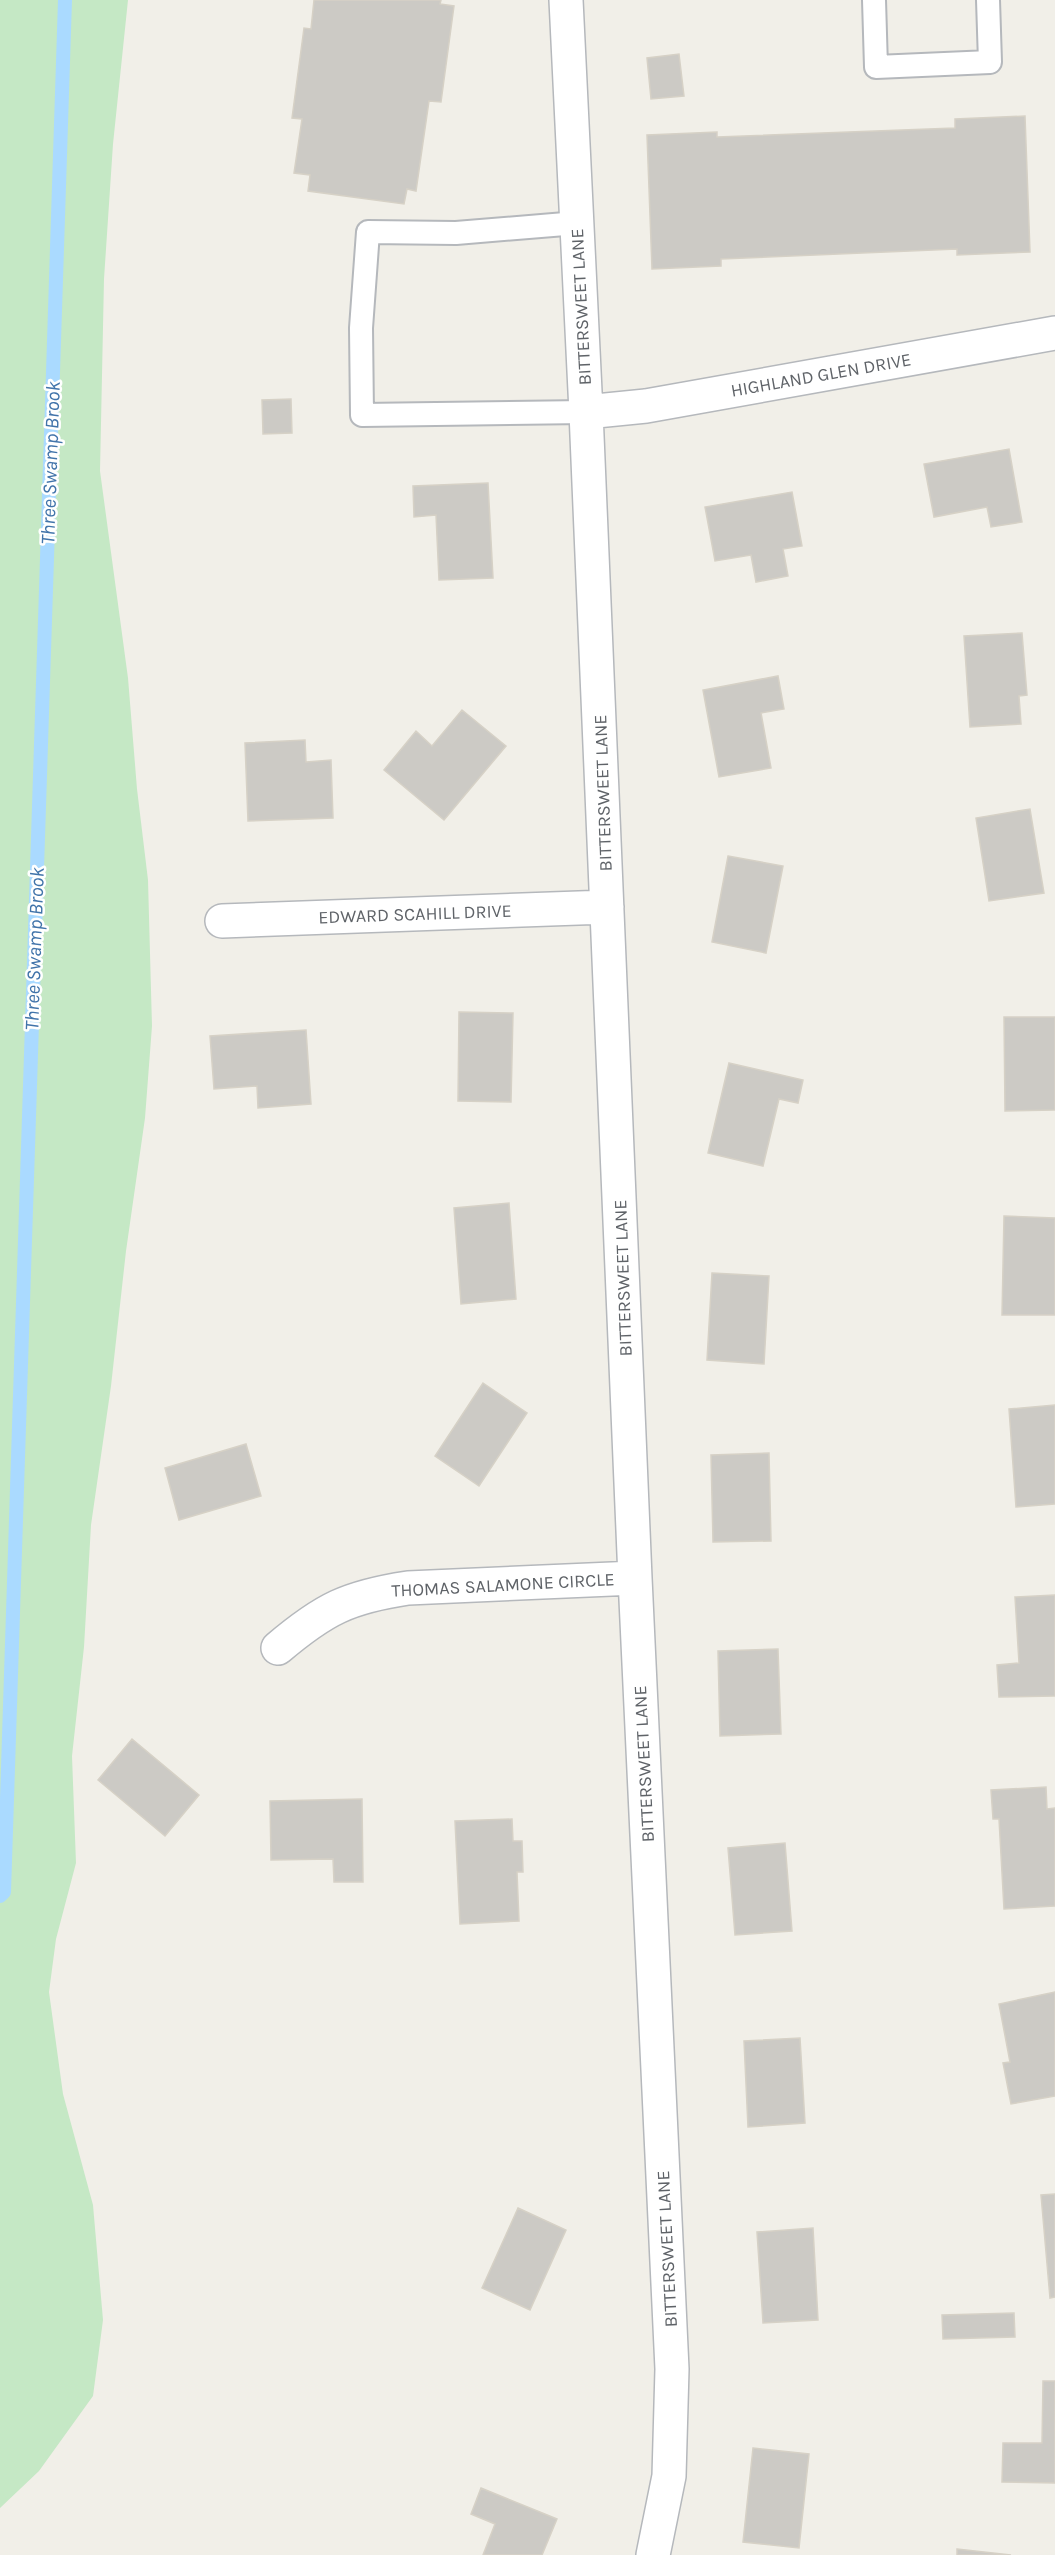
<svg xmlns="http://www.w3.org/2000/svg" width="1055" height="2555" font-family="Karla,sans-serif">
<style>
.green{fill:#c5e8c5}
.lines{fill:none;stroke-linecap:round;stroke-linejoin:round}
.stream{stroke:#aadaff;stroke-width:14}
.building{fill:#cccac5;stroke:#d6d1c6;stroke-width:1.5}
.lane-casing{stroke:#b5b8bc;stroke-width:26}
.street-casing{stroke:#b5b8bc;stroke-width:36}
.lane{stroke:#fff;stroke-width:22}
.street{stroke:#fff;stroke-width:33}
.labels{text-anchor:middle;stroke-width:5;stroke-linejoin:round;paint-order:stroke}
.street-label{font-size:18px;fill:#5f6368;stroke:#fff}
.water-label{font-size:20px;font-style:italic;fill:#4174aa;stroke:#fff}
</style>
<rect width="100%" height="100%" fill="#f1efe8"/>
<!-- green -->
<path class="green" d="M0,0H128L113,144L104,279L100,471L128,678L137,789L148,880L152,1026L145,1118L126,1251L111,1386L91,1525L84,1647L72,1756L76,1863L56,1939L49,1992L63,2094L93,2205L103,2320L93,2396L39,2471L0,2508Z"/>
<g class="lines">
<!-- stream -->
<path class="stream" d="M0,1896L4,1892L65,0"/>
</g>
<!-- building -->
<path class="building" d="M314,0H441L440,4L454,6L441,102L429,101L416,191L407,189L404,204L308,191L310,175L294,173L302,119L292,118L304,28L311,29Z
M679,54L684,96L651,99L647,58Z
M1025,116L1030,252L957,255V249L721,259V266L652,269L647,135L717,132V137L955,128V119Z
M291,399L292,433L263,434L262,400Z
M1009,449L1022,522L991,527L987,507L934,517L924,464Z
M488,483L493,578L439,580L436,515L414,517L413,486Z
M792,492L802,546L783,549L788,576L756,582L751,555L715,561L705,507Z
M1022,633L1027,695L1019,696L1021,724L970,727L964,636Z
M778,676L784,709L761,713L771,768L719,777L703,690Z
M462,710L506,746L444,820L384,770L416,731L432,746Z
M305,740L306,762L331,760L333,818L248,821L245,743Z
M1030,809L1044,893L989,901L976,818Z
M728,856L783,866L766,953L712,942Z
M459,1012L513,1013L511,1102L458,1101Z
M1004,1017H1055V1110L1005,1111Z
M306,1030L311,1104L258,1108L257,1086L214,1089L210,1036Z
M729,1063L803,1080L798,1103L779,1099L763,1166L708,1153Z
M509,1203L516,1299L461,1304L454,1208Z
M1004,1216L1055,1218V1315H1002Z
M712,1273L769,1276L764,1364L707,1360Z
M483,1383L527,1413L479,1486L435,1456Z
M1055,1405V1504L1016,1507L1009,1409Z
M246,1444L261,1496L179,1520L165,1468Z
M769,1453L771,1541L713,1542L711,1455Z
M1055,1595V1696L999,1697L997,1665L1019,1663L1015,1597Z
M778,1649L781,1734L720,1736L718,1651Z
M132,1739L199,1795L165,1836L98,1780Z
M1046,1787L1047,1809L1055,1808V1906L1004,1909L999,1819H993L991,1790Z
M362,1799L363,1882H334L333,1859L271,1860L270,1801Z
M512,1819L513,1841H522L523,1872H517L519,1921L460,1924L455,1821Z
M785,1843L792,1931L735,1935L728,1848Z
M1055,1992V2096L1011,2104L1003,2063L1010,2062L999,2004Z
M800,2038L805,2123L748,2127L744,2041Z
M1055,2194V2297L1050,2298L1041,2195Z
M518,2208L566,2230L530,2310L482,2288Z
M813,2228L818,2320L763,2323L757,2232Z
M1014,2313L1015,2337L943,2339L942,2315Z
M1043,2381H1055V2483L1002,2482L1003,2443H1042Z
M753,2448L809,2454L799,2548L743,2542Z
M481,2488L557,2519L542,2555H483L495,2524L471,2514Z
M957,2549L1011,2555H957Z"/>
<g class="lines">
<defs>
<path id="lane" d="M874,0L876,67L990,62L988,0
M577,223L456,233L368,232L361,328L362,415L586,412"/>
<path id="street" d="M566,0L586,412L635,1578L672,2369L669,2476L653,2555
M586,412L646,406L1055,333
M222,921L607,907
M278,1648C324,1609 348,1597 408,1588L635,1578"/>
</defs>
<!-- lane casing -->
<use href="#lane" class="lane-casing"/>
<!-- street casing -->
<use href="#street" class="street-casing"/>
<!-- lane -->
<use href="#lane" class="lane"/>
<!-- street -->
<use href="#street" class="street"/>
</g>
<g class="labels">
<!-- street labels -->
<g class="street-label">
<text transform="translate(581 307) rotate(-93)" y="6">BITTERSWEET LANE</text>
<text transform="translate(821 375) rotate(-10)" y="6">HIGHLAND GLEN DRIVE</text>
<text transform="translate(603 793) rotate(-92)" y="6">BITTERSWEET LANE</text>
<text transform="translate(415 914) rotate(-2)" y="6">EDWARD SCAHILL DRIVE</text>
<text transform="translate(623 1278) rotate(-92)" y="6">BITTERSWEET LANE</text>
<text transform="translate(503 1585) rotate(-3)" y="6">THOMAS SALAMONE CIRCLE</text>
<text transform="translate(644 1764) rotate(-93)" y="6">BITTERSWEET LANE</text>
<text transform="translate(667 2249) rotate(-93)" y="6">BITTERSWEET LANE</text>
</g>
<!-- water labels -->
<g class="water-label">
<text transform="translate(50 463) rotate(-88)" y="7">Three Swamp Brook</text>
<text transform="translate(34 949) rotate(-88)" y="7">Three Swamp Brook</text>
</g>
</g>
</svg>
